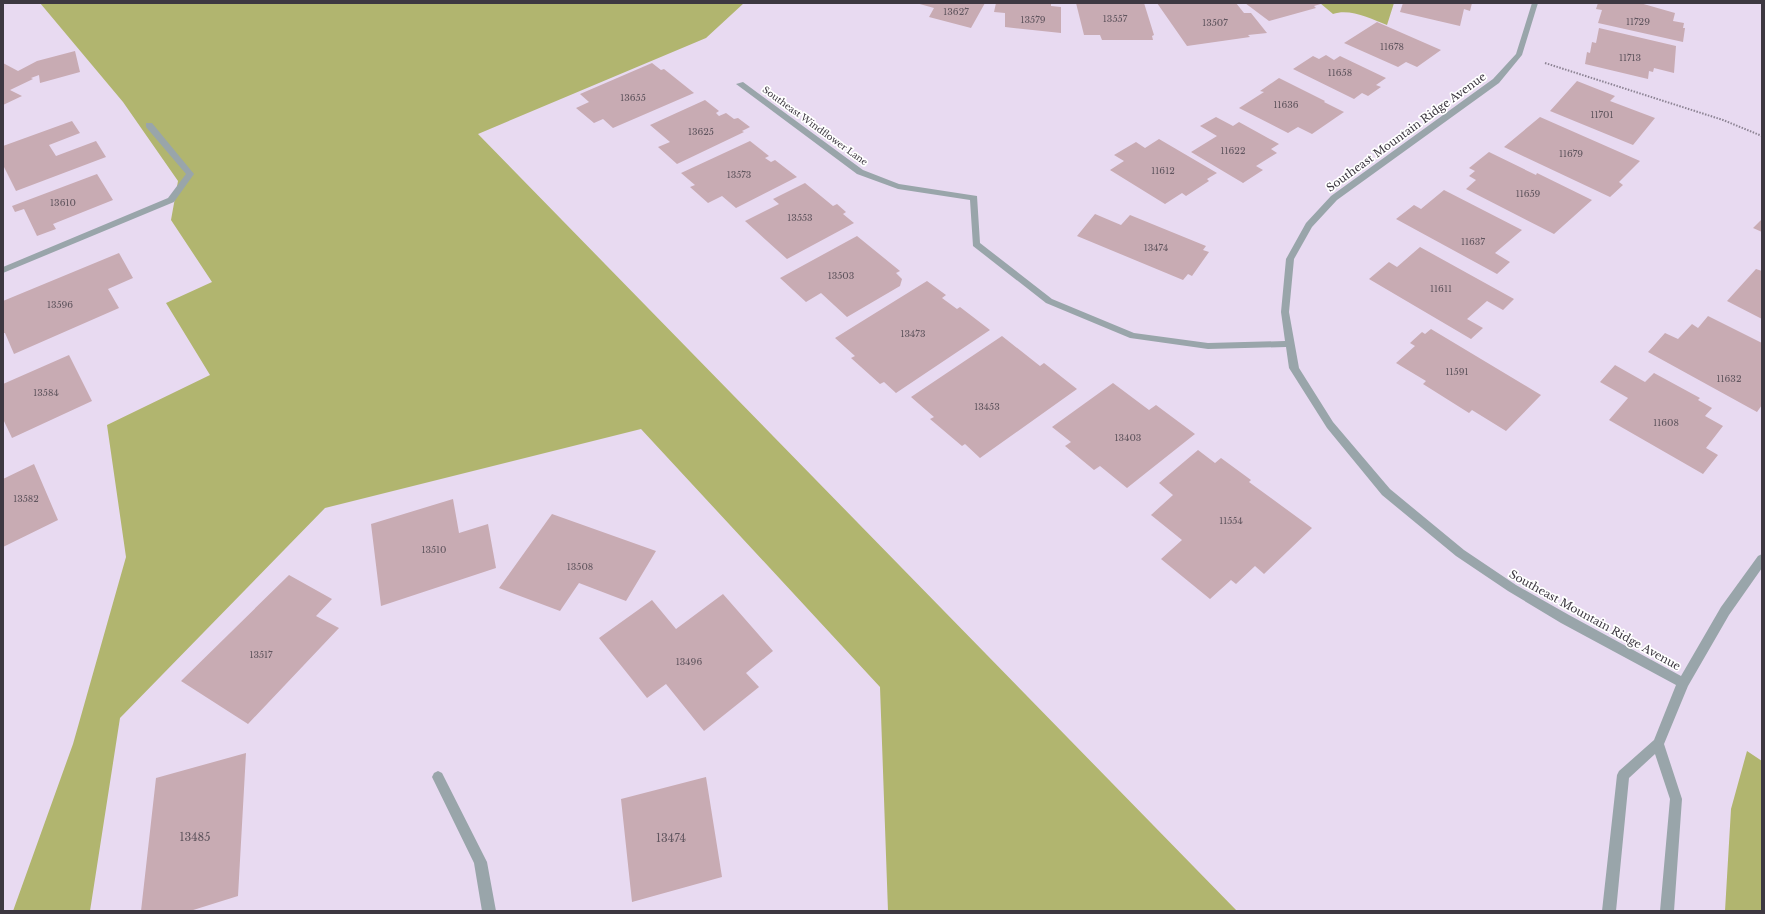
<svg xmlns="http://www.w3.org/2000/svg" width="1765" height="914" font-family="'Libre Baskerville',serif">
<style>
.green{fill:#b1b56f}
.building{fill:#c8abb3}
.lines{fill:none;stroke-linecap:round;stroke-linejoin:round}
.path{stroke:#8d8494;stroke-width:2;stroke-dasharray:1.5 1.5;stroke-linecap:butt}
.minor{fill:#99a5aa;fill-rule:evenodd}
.labels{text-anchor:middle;stroke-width:3.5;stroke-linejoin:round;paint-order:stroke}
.number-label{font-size:9px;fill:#60555e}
.far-street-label{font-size:9px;fill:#3d3841;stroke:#fff}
.street-label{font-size:11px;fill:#3d3841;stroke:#fff}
.near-number-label{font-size:11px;fill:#60555e}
</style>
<rect width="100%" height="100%" fill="#e8daf1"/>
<!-- green -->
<path class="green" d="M40,3H744L706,38L478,134L1237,911H888L880,687L641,429L325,508L120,718L90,911H13L73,744L126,557L107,425L210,375L166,303L212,282L171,220L178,181L123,102Z
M1320,3H1394L1387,25C1371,19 1350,8 1333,14Z
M1747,751L1762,761V911H1725L1731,809Z"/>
<!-- building -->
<path class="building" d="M916,3H985L971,28L929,17L934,8Z
M996,3H1051V6L1061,7V33L1005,27V13L994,12Z
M1076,3H1144L1154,35L1152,36L1153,40H1102L1100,35H1084Z
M1157,3H1236L1244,13H1251L1267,33L1248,35L1250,37L1187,46Z
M1245,3H1324L1314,6L1316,8L1269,21Z
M1403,3H1472L1470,11L1464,9L1460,26L1400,12Z
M1598,3H1640L1675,13L1673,21L1684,23L1683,28H1685L1683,42L1598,23L1602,10L1596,9Z
M1377,22L1441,50L1417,67L1406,62L1398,67L1344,43Z
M1599,28L1676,46L1674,73L1654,68L1653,72L1649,71L1648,79L1585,64L1587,52L1590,53L1592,42L1596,43Z
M75,51L80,72L40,83L39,75L31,78L33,79L10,90L22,96L3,105V63L18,71L37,61Z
M1326,55L1334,60L1340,56L1386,78L1376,85L1381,87L1368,96L1362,93L1354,99L1293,69L1313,56L1319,59Z
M652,63L661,70L664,69L694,93L613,128L603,119L594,123L576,108L589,102L580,94Z
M1279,78L1325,101L1324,102L1344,112L1312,134L1298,127L1288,133L1239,108L1264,92L1260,91Z
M1577,81L1615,96L1610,101L1655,118L1633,145L1550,111Z
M705,100L719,111L716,113L719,116L726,113L734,119L738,118L750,127L742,131L744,132L677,164L658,147L670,142L650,125Z
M1216,117L1233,126L1239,122L1279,144L1271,149L1277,153L1256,166L1263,170L1243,183L1191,152L1217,136L1200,126Z
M1540,117L1640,161L1619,182L1623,185L1610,197L1504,147Z
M72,121L80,133L49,145L56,156L96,141L106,157L16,191L3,165V146Z
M1159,139L1217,173L1207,179L1209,181L1186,196L1182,193L1165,204L1110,170L1124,161L1114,155L1136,142L1145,148Z
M750,141L769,156L765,158L771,162L775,160L797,177L736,208L722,196L708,203L690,187L695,185L681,173Z
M1489,152L1536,175L1537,173L1592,200L1554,234L1466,189L1476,180L1469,176L1475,171L1469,168Z
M97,174L113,200L53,224L56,229L37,236L24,209L15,212L12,206Z
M805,183L833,206L837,204L846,212L843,214L854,223L787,259L745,221L779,204L773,199Z
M1444,190L1522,230L1495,253L1510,262L1497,274L1396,219L1414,205L1421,209Z
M1095,214L1121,225L1130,215L1206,246L1203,250L1209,252L1192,276L1188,274L1183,280L1077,236Z
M1762,219V232L1753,228Z
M857,236L900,271L896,273L902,279L900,286L847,317L821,293L806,302L780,278Z
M1420,247L1514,299L1503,310L1487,301L1467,319L1483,328L1471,339L1369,279L1389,262L1397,267Z
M119,253L133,278L108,289L119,308L14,354L5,333H3V301Z
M1756,269L1762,271V319L1727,301Z
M927,281L946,295L942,298L957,309L960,307L990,330L896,393L884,382L880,384L851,358L855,356L835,338Z
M1708,316L1762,343V405L1757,412L1648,352L1665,333L1678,339L1692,324L1698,328Z
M1431,329L1541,395L1506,431L1472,410L1469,413L1423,384L1426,381L1396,363L1415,346L1410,343L1422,332L1425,334Z
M1002,336L1040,366L1044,363L1077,389L980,458L965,444L962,446L930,419L934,417L911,397Z
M69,355L92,401L12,438L3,419V384Z
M1615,365L1645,382L1654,373L1700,398L1698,400L1712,408L1705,416L1723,426L1706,448L1718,455L1703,474L1609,420L1628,398L1600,382Z
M1113,383L1149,410L1156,405L1195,434L1127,488L1100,466L1094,470L1065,446L1071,442L1052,427Z
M1198,450L1215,463L1221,458L1251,480L1249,482L1312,528L1264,574L1255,566L1236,584L1231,580L1210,599L1161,559L1182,540L1151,515L1173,495L1159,483Z
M34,464L58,520L3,547V479Z
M453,499L459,533L488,524L496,568L381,606L371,524Z
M552,514L656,551L626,601L579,583L560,611L499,588Z
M289,575L332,599L316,616L339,628L248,724L181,681Z
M723,594L773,651L746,673L759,687L704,731L666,684L647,698L599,638L652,600L676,629Z
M246,753L238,896L190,911H141L156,778Z
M706,777L722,877L632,902L621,799Z"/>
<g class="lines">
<!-- path -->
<path class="path" d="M1545,63L1723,120L1762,136"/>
<!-- minor -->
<path class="minor" d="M1532,3H1538L1522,55L1499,83L1337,200L1312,227L1294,259L1289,312L1299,368L1333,422L1390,489L1464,550L1516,585L1569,615L1681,676L1721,607L1758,556L1762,554V568L1729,615L1688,686L1664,744L1682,799L1674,911H1660L1670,799L1655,754L1629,778L1616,911H1602L1617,775L1619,771L1654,740L1676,685L1561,623L1508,591L1456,556L1382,495L1327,428L1289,368L1286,347L1208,349L1130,338L1046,303L973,246L970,200L898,189L857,174L736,84L743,82L863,170L899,184L977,196L980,243L1052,299L1134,333L1208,343L1285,341L1281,312L1286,259L1306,223L1331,196L1493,79L1516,54Z
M146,123H152L194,174L174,202L3,273V267L168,198L186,174L146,127Z
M438,771L442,773L487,862L496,911H482L474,863L432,777L434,773Z"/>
</g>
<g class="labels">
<!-- number labels -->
<g class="number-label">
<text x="956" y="15">13627</text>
<text x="1115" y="22">13557</text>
<text x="1033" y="23">13579</text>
<text x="1638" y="25">11729</text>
<text x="1215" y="26">13507</text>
<text x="1392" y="50">11678</text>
<text x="1630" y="61">11713</text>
<text x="1340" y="76">11658</text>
<text x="633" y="101">13655</text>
<text x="1286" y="108">11636</text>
<text x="1602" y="118">11701</text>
<text x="701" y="135">13625</text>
<text x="1233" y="154">11622</text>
<text x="1571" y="157">11679</text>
<text x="1163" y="174">11612</text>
<text x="739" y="178">13573</text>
<text x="1528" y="197">11659</text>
<text x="63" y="206">13610</text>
<text x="800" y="221">13553</text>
<text x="1473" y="245">11637</text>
<text x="1156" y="251">13474</text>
<text x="841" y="279">13503</text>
<text x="1441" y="292">11611</text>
<text x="60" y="308">13596</text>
<text x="913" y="337">13473</text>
<text x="1457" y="375">11591</text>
<text x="1729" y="382">11632</text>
<text x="46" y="396">13584</text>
<text x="987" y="410">13453</text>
<text x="1666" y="426">11608</text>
<text x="1128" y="441">13403</text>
<text x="26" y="502">13582</text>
<text x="1231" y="524">11554</text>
<text x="434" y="553">13510</text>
<text x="580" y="570">13508</text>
<text x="261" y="658">13517</text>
<text x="689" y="665">13496</text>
</g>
<!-- far-street labels -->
<g class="far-street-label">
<text transform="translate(815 126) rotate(36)" y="3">Southeast Windflower Lane</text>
</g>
<!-- street labels -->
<g class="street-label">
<text transform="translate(1406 132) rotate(-36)" y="4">Southeast Mountain Ridge Avenue</text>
<text transform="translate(1595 620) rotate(29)" y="4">Southeast Mountain Ridge Avenue</text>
</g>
<!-- near-number labels -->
<g class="near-number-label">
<text x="195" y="841">13485</text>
<text x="671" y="842">13474</text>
</g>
</g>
<!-- border -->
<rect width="1765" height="914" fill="none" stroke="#3d3841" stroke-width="8"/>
</svg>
